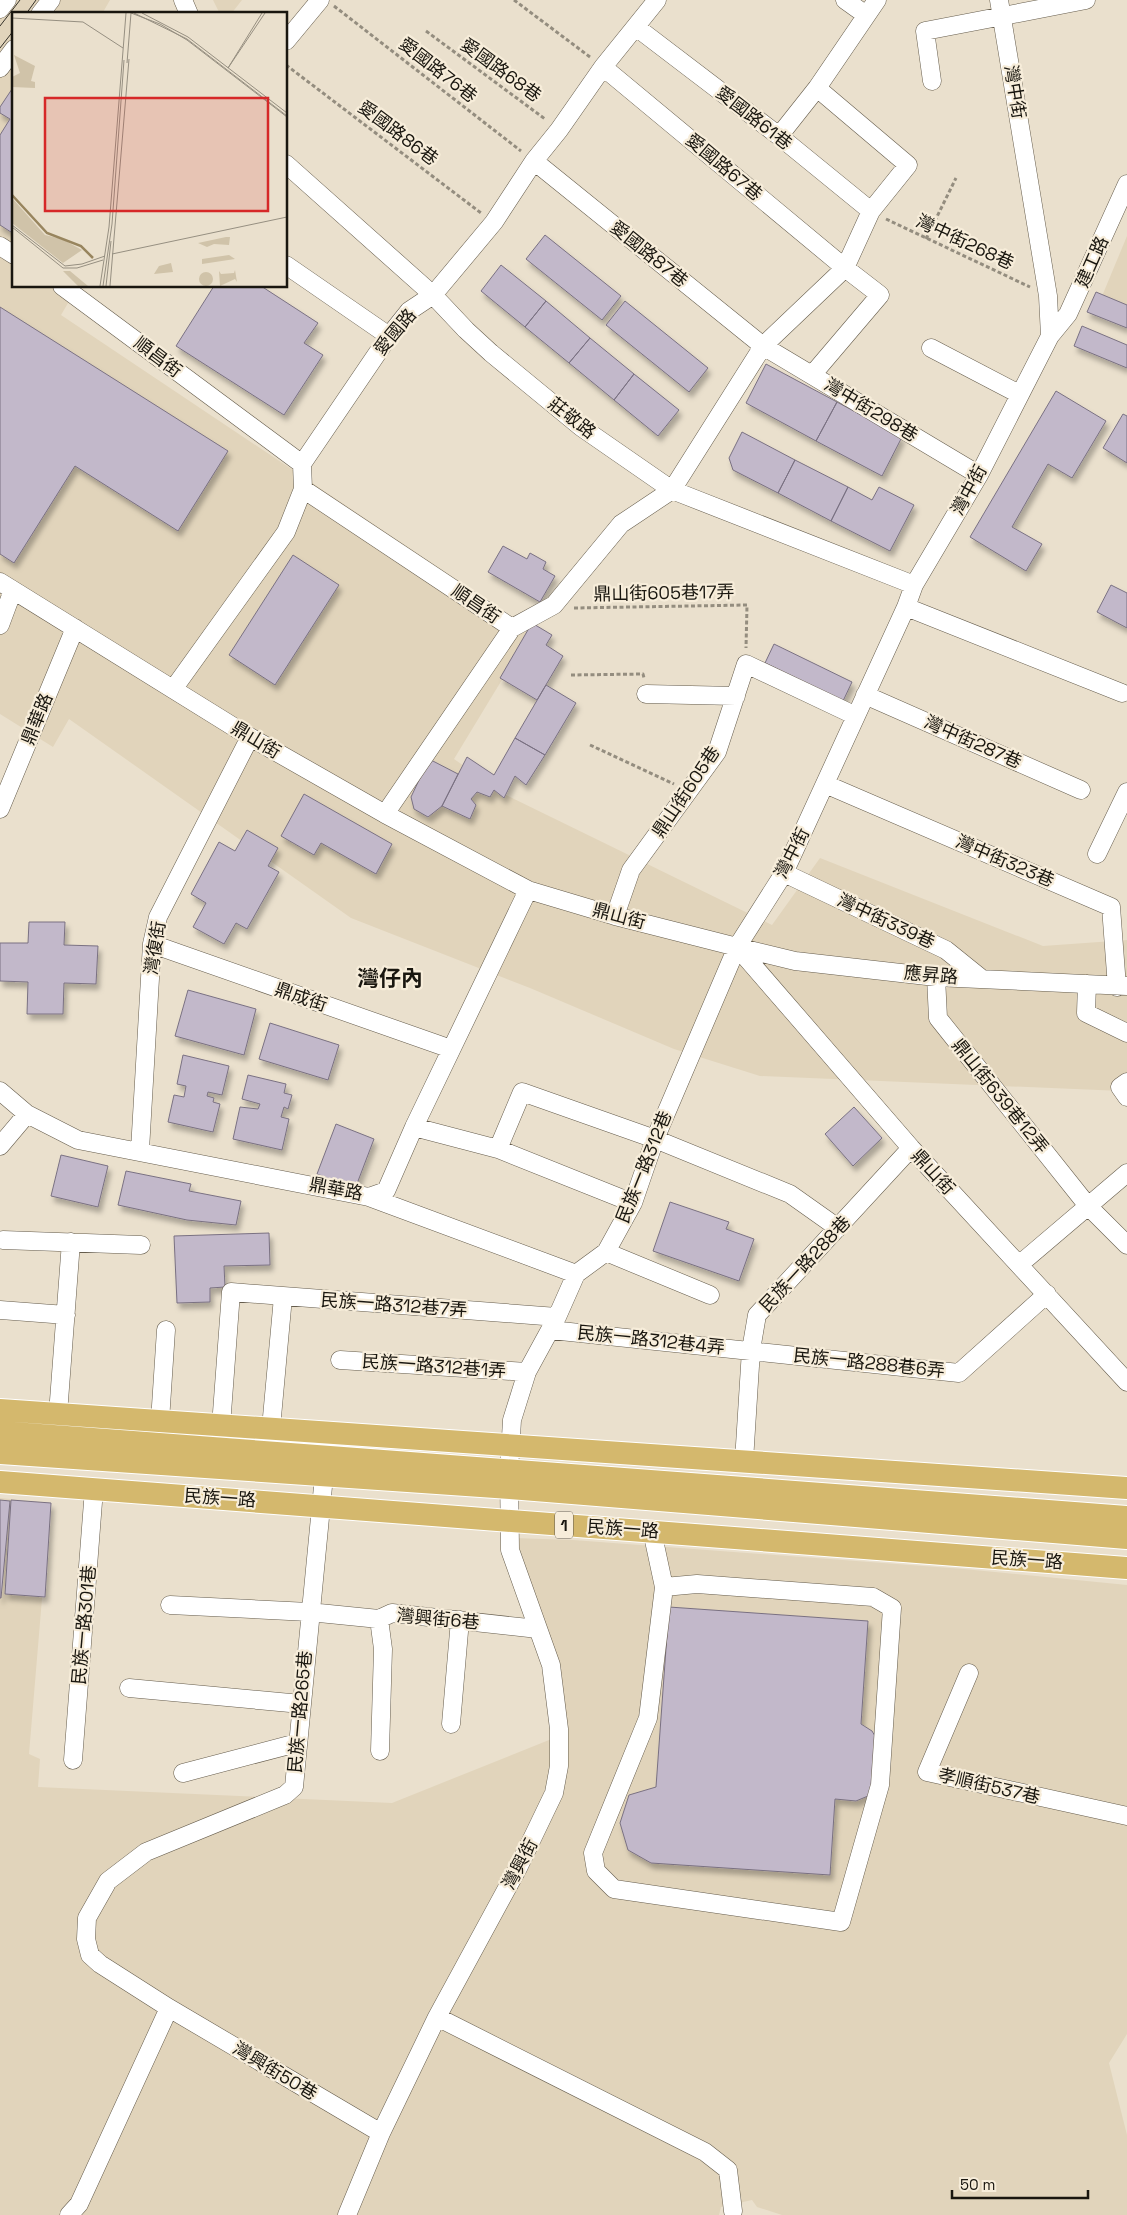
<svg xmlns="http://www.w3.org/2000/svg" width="1127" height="2215" font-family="'Space Grotesk','Noto Sans TC',sans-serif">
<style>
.built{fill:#e1d4bb}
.building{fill:#c2b8ca;stroke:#7a7182;filter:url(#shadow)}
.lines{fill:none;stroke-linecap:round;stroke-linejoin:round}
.minor-casing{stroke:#655c4c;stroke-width:19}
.major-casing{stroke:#fff;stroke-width:24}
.path{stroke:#948d7f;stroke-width:3;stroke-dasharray:4 2.5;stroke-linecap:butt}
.minor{stroke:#fff;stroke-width:18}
.major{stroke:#d4b86d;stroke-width:22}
.tram{stroke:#36322a;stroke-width:1}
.labels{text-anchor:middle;stroke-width:4.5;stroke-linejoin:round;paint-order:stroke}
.shield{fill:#f7edda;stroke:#5c564c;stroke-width:1}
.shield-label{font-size:16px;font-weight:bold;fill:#19160f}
.street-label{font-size:18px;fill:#19160f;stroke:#f7edda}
.district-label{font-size:22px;font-weight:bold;fill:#19160f;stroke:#f7edda}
.inset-river{fill:none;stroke:#98855e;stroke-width:2.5}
.inset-road{fill:none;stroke:#968f81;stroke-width:1}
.view{fill:#d62828;fill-opacity:0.15;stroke:#d62828;stroke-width:2.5}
.inset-edge{fill:none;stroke:#19160f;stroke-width:2.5}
</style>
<defs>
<filter id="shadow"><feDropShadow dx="3" dy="5.5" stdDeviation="2.5" flood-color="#0004"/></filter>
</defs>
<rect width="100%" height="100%" fill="#eae0cd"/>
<!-- built -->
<path class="built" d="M0,0H110L102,14H14V286H78L61,315L532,630L454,759L504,794L772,925L820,858L1043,946L1127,940V1094L1122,1091L760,1076L674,1049L530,988L351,918L69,719L53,747L0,714Z
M213,0H242L231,14H220Z
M1127,236V314L1100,301Z
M0,1498L50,1503L29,1754L40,1759L38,1787L392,1803L559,1736L513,1538L573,1540L964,1569L1127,1585V2034L1109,2063L1127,2135V2215H782L757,2207L752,2200L721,2207L719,2215H0Z"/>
<!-- building -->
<path class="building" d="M14,86V234L0,225V135L10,119L0,113V107Z
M545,235L621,296L602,320L526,259Z
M501,265L546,301L525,327L481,291Z
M214,286H261L318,323L304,343L323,355L284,415L176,346Z
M1096,292L1127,305V328L1087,312Z
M546,301L590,338L569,363L525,327Z
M625,301L708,368L689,392L606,325Z
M0,307L228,451L178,531L75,466L14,563L0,554Z
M1082,326L1127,345V368L1074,346Z
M590,338L634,374L614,400L569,363Z
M766,364L837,402L816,441L746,403Z
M634,374L679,410L658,436L614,400Z
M1056,391L1106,421L1072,478L1048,464L1012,527L1042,544L1026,571L970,537Z
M837,402L902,437L882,476L816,441Z
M1123,414L1127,416V463L1103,448Z
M742,432L795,460L778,493L733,470L729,458Z
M795,460L848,487L831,521L778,493Z
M848,487L872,500L879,487L914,505L890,551L831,521Z
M503,546L527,559L530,553L546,562L543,569L555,576L540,602L488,572Z
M293,555L339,585L275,685L229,655Z
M1111,585L1127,593V628L1097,612Z
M532,623L552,635L546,645L563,656L537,700L500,678Z
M774,644L852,682L843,701L765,663Z
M546,685L576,703L545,755L515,738Z
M515,738L545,755L526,785L515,776L504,798L494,790L490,797L477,792L471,799L476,805L470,819L442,806L467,757L494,775Z
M429,759L458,774L442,806L428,817L414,809L411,797Z
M304,794L392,844L376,874L321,843L314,855L281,836Z
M247,830L278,848L268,866L279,872L247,929L236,923L224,944L193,927L206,903L191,894L219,842L235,851Z
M29,922H65L64,945L98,946L96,984L64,983L63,1014H27L28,982L0,981V943H28Z
M188,990L256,1009L244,1055L175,1036Z
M270,1023L339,1045L328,1080L259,1059Z
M183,1055L229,1066L222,1095L208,1092L207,1096L214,1098L213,1102L220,1104L213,1132L168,1122L174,1095L184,1097L186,1086L177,1084Z
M248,1075L286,1084L284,1093L292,1095L288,1109L284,1107L281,1117L289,1119L282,1150L233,1139L240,1107L258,1109L260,1104L242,1099Z
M854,1107L882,1138L853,1166L825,1134Z
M336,1124L374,1139L355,1189L317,1174Z
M61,1155L108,1166L98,1207L51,1196Z
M126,1171L191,1184L189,1191L241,1201L236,1225L187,1220L118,1205Z
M670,1202L729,1222L726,1229L754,1239L739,1281L653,1251Z
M269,1233L270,1265L224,1266L225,1287L210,1288V1302L177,1303L174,1236Z
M0,1500L10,1501L1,1598H0Z
M11,1500L51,1503L45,1597L5,1594Z
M669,1607L868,1621L861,1724L872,1731L881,1746L878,1785L868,1796L856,1801L835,1799L830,1875L651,1863L628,1850L620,1823L629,1795L656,1787Z"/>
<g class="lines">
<defs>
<path id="minor" d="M183,0L189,14
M845,0L866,15
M0,9L7,0
M40,14L51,0
M636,27L779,136L871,211
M286,41L320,0
M603,67L845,268L880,295L812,375
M0,68L14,49
M932,81L925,31L1086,0
M779,136L817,88L877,0
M534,161L763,346L979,475
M286,164L433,295L466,330L491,353L581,427L672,490L914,585
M0,246L14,255
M286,265L389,336
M62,286L302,464
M1050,336L1068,314L1127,184
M931,348L1019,394
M303,489L512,628L385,814
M0,582L250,737L385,814L528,890L615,916L737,947L911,1148L1127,1382
M906,607L1122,693
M0,625L13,590
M512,628L554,605L621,524L672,490L763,346L845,268L871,211L908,165L817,88
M174,688L286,532L303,489L302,464L389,336L409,311L433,295L494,222L534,161L559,130L603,67L657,0
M646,694L736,696
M865,695L1081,790
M825,784L1111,907L1117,987
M0,809L75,628
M1097,854L1127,792
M784,873L946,950L982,979
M615,916L631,870L717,752L746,664L856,716
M152,944L451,1049
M737,947L795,961L936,977L1127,986
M936,977L938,1018L1088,1206L1127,1245
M1087,984L1086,1013L1127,1033
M1127,1082L1120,1087L1127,1097
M0,1091L27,1114L78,1140L369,1197L386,1191L414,1127L528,890
M414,1127L498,1149L633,1203
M0,1146L27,1114
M498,1149L522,1092L655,1139L790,1194L838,1228
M140,1150L152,944L158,917L250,737
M369,1197L576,1274
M3,1240L141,1245
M606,1252L710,1295
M1020,1264L1127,1173
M0,1310L66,1315
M551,1330L959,1373L1047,1294
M340,1360L527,1372
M58,1414L71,1242
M160,1421L166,1330
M221,1426L231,1292L557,1317
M271,1428L283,1297
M744,1461L751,1350L757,1315L911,1148
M324,1476L294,1787L285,1795L146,1852L108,1881L87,1918L86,1939L90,1955L100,1964L169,2008L381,2133
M652,1531L664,1587L648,1718L593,1853L596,1871L614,1889L841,1922L880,1785L892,1608L873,1597L697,1584L664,1587
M170,1605L309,1612L379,1619L392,1613L538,1629
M379,1619L383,1649L380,1751
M969,1673L927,1772L1127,1816
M129,1688L301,1704
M451,1724L460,1620
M73,1760L94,1489
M183,1773L297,1743
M437,2017L705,2152L728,2170L733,2211
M69,2215L79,2204L169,2008
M347,2215L381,2133L437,2017L518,1868L554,1793L559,1766V1729L551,1665L510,1550L509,1471L512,1420L527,1372L557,1317L576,1274L606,1252L633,1203L655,1139L737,947L784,873L906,607L914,585L979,475L1050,336L1048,296L999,0"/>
<path id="major" d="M0,1410L1127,1488
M0,1432L1127,1517
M0,1453L510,1488L1127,1538
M0,1482L1127,1568"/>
</defs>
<!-- minor casing -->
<use href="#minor" class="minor-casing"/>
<!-- major casing -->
<use href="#major" class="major-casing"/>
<!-- path -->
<path class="path" d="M514,0L590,57
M334,6L521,151
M426,31L545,119
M286,65L481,213
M886,219L1030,287
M926,239L956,178
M574,608L747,605L746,648
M571,675L643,674L644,678
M590,745L674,784"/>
<!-- minor -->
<use href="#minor" class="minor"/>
<!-- major -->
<use href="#major" class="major"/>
<!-- tram -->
<path class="tram" d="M26,14L36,0
M0,26L20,0
M0,48L14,30"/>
</g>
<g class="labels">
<!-- shield labels -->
<rect class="shield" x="555" y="1511.5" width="18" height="27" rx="4"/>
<g class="shield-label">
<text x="564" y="1531">1</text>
</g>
<!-- street labels -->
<g class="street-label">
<text transform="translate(438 70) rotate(38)" y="6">愛國路76巷</text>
<text transform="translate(501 70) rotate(36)" y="6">愛國路68巷</text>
<text transform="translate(1015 92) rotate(81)" y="6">灣中街</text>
<text transform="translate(754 118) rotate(38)" y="6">愛國路61巷</text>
<text transform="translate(398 133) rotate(37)" y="6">愛國路86巷</text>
<text transform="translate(724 167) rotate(40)" y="6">愛國路67巷</text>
<text transform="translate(965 242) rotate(25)" y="6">灣中街268巷</text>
<text transform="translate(649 254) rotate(39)" y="6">愛國路87巷</text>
<text transform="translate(1092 262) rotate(-66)" y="6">建工路</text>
<text transform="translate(395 332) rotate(-50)" y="6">愛國路</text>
<text transform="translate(158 357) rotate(37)" y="6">順昌街</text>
<text transform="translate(871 410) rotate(31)" y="6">灣中街298巷</text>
<text transform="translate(572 418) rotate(38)" y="6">莊敬路</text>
<text transform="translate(969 490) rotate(-61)" y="6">灣中街</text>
<text transform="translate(664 593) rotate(-1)" y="6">鼎山街605巷17弄</text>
<text transform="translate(476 604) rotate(34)" y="6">順昌街</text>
<text transform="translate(37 719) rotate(-68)" y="6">鼎華路</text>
<text transform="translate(256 740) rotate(31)" y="6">鼎山街</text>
<text transform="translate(973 742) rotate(24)" y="6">灣中街287巷</text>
<text transform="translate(686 792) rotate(-56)" y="6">鼎山街605巷</text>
<text transform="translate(792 853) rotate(-63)" y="6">灣中街</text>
<text transform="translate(1005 861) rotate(23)" y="6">灣中街323巷</text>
<text transform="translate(619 916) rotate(15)" y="6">鼎山街</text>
<text transform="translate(886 921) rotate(25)" y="6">灣中街339巷</text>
<text transform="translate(155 948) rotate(-81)" y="6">灣復街</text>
<text transform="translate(931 975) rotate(5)" y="6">應昇路</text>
<text transform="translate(301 997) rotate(19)" y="6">鼎成街</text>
<text transform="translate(1000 1096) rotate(51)" y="6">鼎山街639巷12弄</text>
<text transform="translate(644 1167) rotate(-68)" y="6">民族一路312巷</text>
<text transform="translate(933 1172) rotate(47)" y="6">鼎山街</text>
<text transform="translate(336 1189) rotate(11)" y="6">鼎華路</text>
<text transform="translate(805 1264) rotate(-47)" y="6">民族一路288巷</text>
<text transform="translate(394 1305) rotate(4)" y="6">民族一路312巷7弄</text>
<text transform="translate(651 1340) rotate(6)" y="6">民族一路312巷4弄</text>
<text transform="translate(869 1363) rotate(6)" y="6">民族一路288巷6弄</text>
<text transform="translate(434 1366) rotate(4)" y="6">民族一路312巷1弄</text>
<text transform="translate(220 1498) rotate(4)" y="6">民族一路</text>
<text transform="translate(623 1529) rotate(4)" y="6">民族一路</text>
<text transform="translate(1027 1560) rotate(4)" y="6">民族一路</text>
<text transform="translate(438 1619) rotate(5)" y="6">灣興街6巷</text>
<text transform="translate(84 1625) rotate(-85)" y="6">民族一路301巷</text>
<text transform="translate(300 1712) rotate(-85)" y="6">民族一路265巷</text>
<text transform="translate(989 1786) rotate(13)" y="6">孝順街537巷</text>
<text transform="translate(520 1864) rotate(-62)" y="6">灣興街</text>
<text transform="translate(275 2071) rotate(31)" y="6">灣興街50巷</text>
</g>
<!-- district labels -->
<g class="district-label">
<text x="390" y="986">灣仔內</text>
</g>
</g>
<!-- overview -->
<g transform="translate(12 12)">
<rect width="275" height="275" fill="#eae0cd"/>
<path d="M2,43L23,54L19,69L23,70V76L0,75V65L8,61ZM0,186L33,223L50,227L70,238L51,251L0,211ZM214,225H218L217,233L202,232L195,235L186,231ZM217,243L223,247L190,252V247ZM159,251L161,260L142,262L147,254ZM223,258L225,270L223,267L208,274L207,259L209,262L222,261ZM51,259H58L76,274H66ZM187 267a7 7 0 1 1 14 0a7 7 0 1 1-14 0Z" fill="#d0c3a9"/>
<path class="inset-river" d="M0,183L35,221L69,234L81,246"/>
<path class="inset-road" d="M119,1L148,12L175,28L275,105M122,1L175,27L275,104M130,1L176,25L275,101M0,6L71,10L111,36M115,51L119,1M216,56L253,1M216,56L250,1M0,213L53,254L70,252L93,244M0,215L51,256H65L91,248M100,242L275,205M88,274L97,215L114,1M91,274L100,212L112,48M94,274L99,229M98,274L117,47"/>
<path class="view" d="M33,86H256V199H33Z"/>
<rect width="275" height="275" class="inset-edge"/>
</g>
<!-- scale -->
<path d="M952 2190v8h136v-8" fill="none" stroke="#19160f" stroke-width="2.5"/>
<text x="960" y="2190" font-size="15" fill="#19160f" stroke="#f7edda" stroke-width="4" paint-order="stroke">50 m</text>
</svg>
